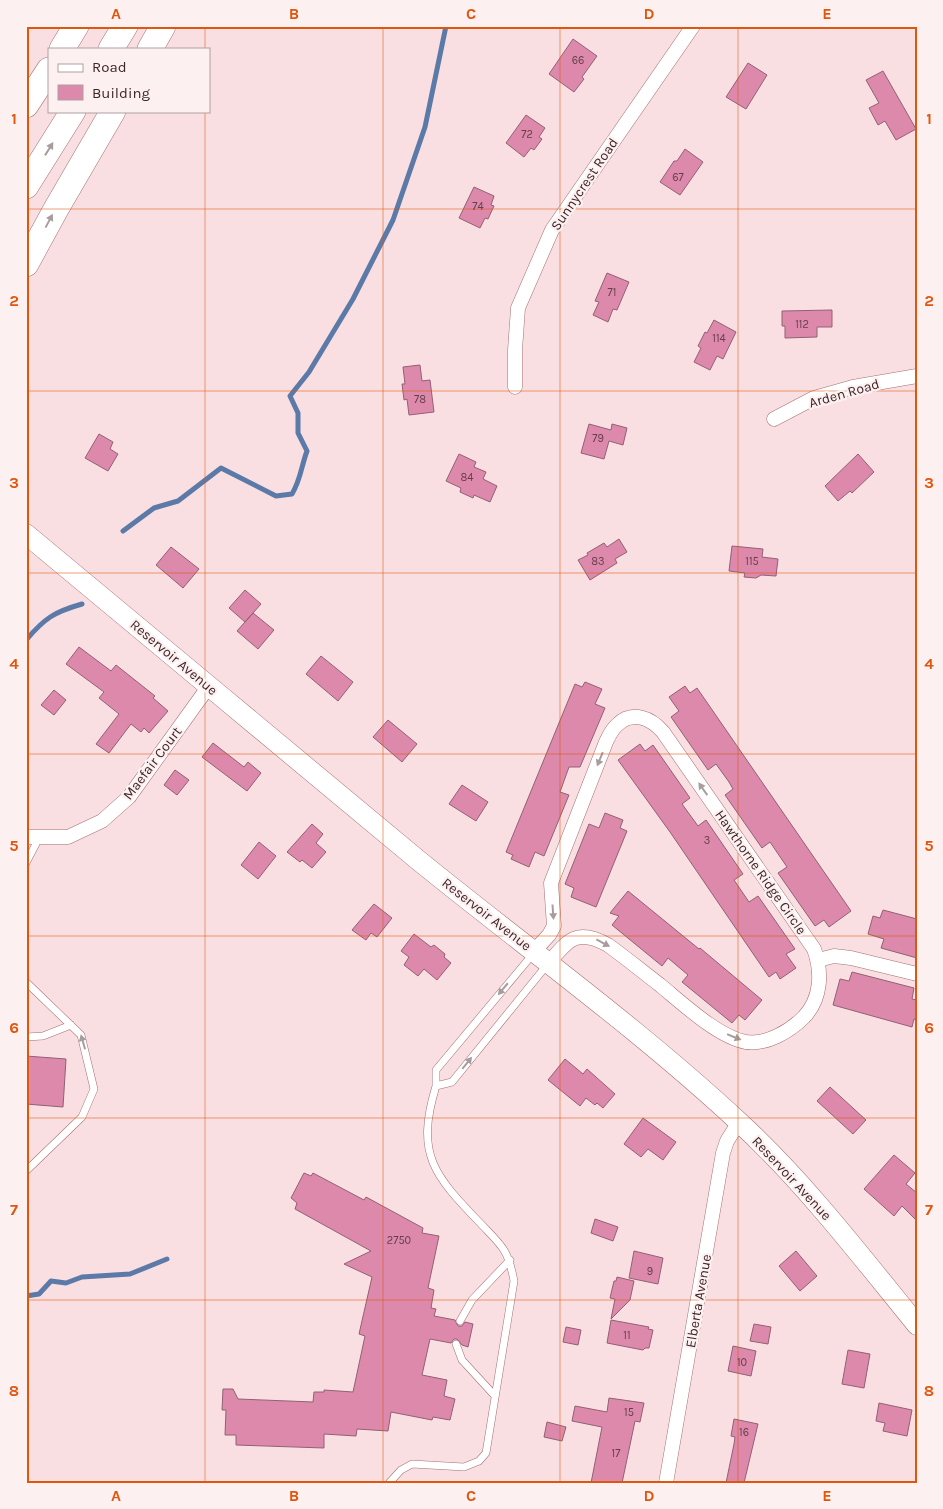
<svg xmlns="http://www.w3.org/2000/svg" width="943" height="1509" font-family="Karla,sans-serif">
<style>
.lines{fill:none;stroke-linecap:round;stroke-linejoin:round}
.stream{stroke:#5c7aa8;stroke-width:5}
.building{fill:#dd89ab;stroke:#926074}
.lane-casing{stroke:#a76f74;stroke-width:8}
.street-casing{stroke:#a76f74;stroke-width:15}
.secondary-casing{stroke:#a76f74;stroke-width:21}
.highway-casing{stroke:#a76f74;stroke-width:26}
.lane{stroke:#fff;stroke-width:7}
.street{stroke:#fff;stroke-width:14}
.secondary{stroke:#fff;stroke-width:20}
.highway{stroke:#fff;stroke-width:25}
.oneway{fill:#a89d9e}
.grid{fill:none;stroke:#df560d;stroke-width:1;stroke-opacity:0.55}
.labels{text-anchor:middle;stroke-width:4.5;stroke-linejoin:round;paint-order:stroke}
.number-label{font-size:11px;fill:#653f49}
.street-label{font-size:14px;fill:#3d2628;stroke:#fdf0f1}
.neatline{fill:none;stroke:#df560d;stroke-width:2}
.grid-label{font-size:16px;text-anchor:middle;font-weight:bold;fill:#df560d}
</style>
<rect width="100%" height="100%" fill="#f9dfe1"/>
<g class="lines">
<!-- stream -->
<path class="stream" d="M123,531L154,508L178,501L221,468L276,496L292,494C301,479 301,467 307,451L298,433V413L290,396L309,372L353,299L393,220L425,127L446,26
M26,640C45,618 54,612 82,604
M26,1296L39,1294L51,1281L66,1283L82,1277L130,1274L167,1259"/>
</g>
<!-- building -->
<path class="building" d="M573,39L597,56L582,77L584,79L574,92L549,74Z
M748,63L767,75L746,109L726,97Z
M883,71L916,129L896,140L885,121L878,125L869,108L879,103L866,80Z
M526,115L545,128L539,137L542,139L534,150L531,148L524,157L506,143Z
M685,149L703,162L680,195L660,182L674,161H677Z
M474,187L494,196L491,205L494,206L488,219L485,218L480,228L459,218Z
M607,273L629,282L617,310L613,309L608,322L593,315L599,302L595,301Z
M832,310V327H817V337L785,338V326H782V311Z
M714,320L736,332L723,359L717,356L710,370L694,362L701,348L698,346L705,332L707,333Z
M420,365L422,381L430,380L434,412L409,415L407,399L404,400L402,384H405L403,367Z
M589,424L611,430L612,424L627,428L623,445L609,441L604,459L581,453Z
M99,434L113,442L110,449L118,454L108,471L85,458Z
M459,454L476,462L474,467L486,472L483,479L497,486L490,502L474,495L473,498L460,492L461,488L446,481Z
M858,454L874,472L852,493L850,491L838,501L825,486Z
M619,539L627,552L615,559L617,563L590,580L578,560L588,555L587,553L604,543L607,547Z
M732,546L763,549L762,557L778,559L776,576L761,575L756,578L744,577L745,573L729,571Z
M171,547L199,569L183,588L156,565Z
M245,590L261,604L245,622L229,608Z
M253,613L274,630L258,649L237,631Z
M79,647L111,671L116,665L155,696L153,698L168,711L149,733L144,728L141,732L131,724L109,753L96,744L119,714L99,698L104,692L66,664Z
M321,656L353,682L338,701L306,674Z
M585,682L602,689L595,704L605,708L580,767H569L560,792L569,795L544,856L535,852L529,867L511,859L513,855L506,852L575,684L582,687Z
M685,686L690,693L697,688L851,911L829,927L824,920L815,926L778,873L787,867L770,842L762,848L725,795L733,789L729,782L716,764L708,770L671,717L679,711L669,697Z
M54,690L66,700L54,715L41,705Z
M388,720L417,744L402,762L373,737Z
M213,743L244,767L248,762L261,773L247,791L202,757Z
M640,744L645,751L653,745L690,798L682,804L698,826L706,820L743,874L734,880L749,902L758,896L795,949L786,954L796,968L780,979L776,972L769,977L670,832L618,760Z
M175,770L189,780L177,795L164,785Z
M462,785L488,802L476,821L449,804Z
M605,813L623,820L620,828L627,831L596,907L571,897L574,888L565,884L589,824L599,828Z
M312,824L323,834L316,843L326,852L312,868L302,860L300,862L287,852Z
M259,842L276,856L258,879L241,865Z
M628,891L699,949L700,948L762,1000L745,1020L739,1015L732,1023L682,982L688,975L668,958L662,966L612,925L619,916L610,913Z
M374,904L392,918L377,937L371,933L366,940L352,930Z
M883,910L917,919V958L881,948L884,939L868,934L873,916L880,918Z
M414,934L431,947L434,945L445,954L444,957L451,963L437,980L424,969L418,976L404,965L409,957L401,951Z
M852,972L914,988L912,999L917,1000V1020L914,1019L912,1027L833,1005L840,979L849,981Z
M26,1056L66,1059L63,1107L26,1104Z
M565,1059L583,1074L587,1069L615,1094L603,1108L597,1103L595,1105L586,1098L580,1106L548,1080Z
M830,1087L866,1120L853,1134L817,1101Z
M643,1118L676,1142L663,1160L648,1149L641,1157L624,1144Z
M894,1155L915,1173L906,1184L917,1193V1221L902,1206L894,1216L864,1189Z
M304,1173L311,1176L313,1173L364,1200L366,1197L423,1228L422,1233L439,1236L428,1288L434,1290L431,1308L436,1309L434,1316L455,1320L458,1326H462L465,1322L473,1324L468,1347L462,1345L457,1339H454L451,1343L430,1339L422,1375L447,1380L444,1396L455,1399L450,1420L433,1417L432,1420L391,1412L388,1431L357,1429L356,1436L324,1434V1448L236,1445V1435H225L226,1410H222L223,1389H233L238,1399L313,1402L314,1392H324V1390L353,1392L365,1336L359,1334L372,1277L344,1264L371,1251L295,1209L297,1203L291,1198Z
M595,1219L618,1227L613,1241L591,1233Z
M634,1251L663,1258L658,1284L629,1278Z
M796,1251L817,1276L800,1291L779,1266Z
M617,1277L634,1281L630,1300L611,1319L615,1299L610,1298L614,1281H616Z
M611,1320L649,1327L648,1329L653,1330L649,1348H645L643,1350L607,1343Z
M754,1324L771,1327L768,1344L750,1341Z
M566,1327L581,1330L578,1345L563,1342Z
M733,1346L756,1351L751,1376L728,1371Z
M848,1350L870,1354L864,1388L842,1384Z
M609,1398L644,1403L640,1422L635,1421L622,1483H591L602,1427L572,1421L575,1406L607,1412Z
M879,1403L912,1410L907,1436L883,1431L885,1423L876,1421Z
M734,1419L758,1424L744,1483H726L734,1444L735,1437L731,1436Z
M547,1422L566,1427L562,1441L544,1437Z"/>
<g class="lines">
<defs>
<path id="lane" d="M26,863L39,838
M533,954L436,1070V1086L452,1082L547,965
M26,982L81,1035L94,1089L82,1117L26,1171
M26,1037L43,1036L71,1025
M460,1321L472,1300L510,1260
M456,1344L462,1360L495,1396
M389,1483L401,1470L412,1464L464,1467L479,1461L486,1453L514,1281C508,1249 502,1246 481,1224C434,1175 415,1155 436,1086"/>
<path id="street" d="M515,387V350L518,308L552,230L693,26
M774,419L814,398L853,387L917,376
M26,837H68L102,821L129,797L209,686
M534,951L549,935L554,926L551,883L606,742C609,736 612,729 617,725C632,710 651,718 663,732L814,949C822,971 822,998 804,1017C790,1031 767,1045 746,1042C718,1037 682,1003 660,985C643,972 626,958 608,945C578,928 568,939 549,963
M818,960L834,956L851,958L917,974
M666,1483L723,1153L727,1141L739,1122"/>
<path id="secondary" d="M26,534C157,642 287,752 418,860C525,947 638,1028 739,1122C805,1183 860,1255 917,1325"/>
<path id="highway" d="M62,49L76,26
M111,49L125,26
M150,49L163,26
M26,105L49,70
M26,186L73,111
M26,264L56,209L113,111"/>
</defs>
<!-- lane casing -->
<use href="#lane" class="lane-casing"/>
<!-- street casing -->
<use href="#street" class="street-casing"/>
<!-- secondary casing -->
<use href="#secondary" class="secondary-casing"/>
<!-- highway casing -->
<use href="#highway" class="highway-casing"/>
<!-- lane -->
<use href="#lane" class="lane"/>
<!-- street -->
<use href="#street" class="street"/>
<!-- secondary -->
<use href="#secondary" class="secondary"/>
<!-- highway -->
<use href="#highway" class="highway"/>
</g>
<!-- one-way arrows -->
<defs><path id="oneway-solid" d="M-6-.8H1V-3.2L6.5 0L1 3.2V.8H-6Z" transform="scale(1.25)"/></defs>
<g class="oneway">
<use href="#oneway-solid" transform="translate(49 149) rotate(-58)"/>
<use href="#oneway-solid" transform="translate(49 221) rotate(-62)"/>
<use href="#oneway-solid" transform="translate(600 759) rotate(112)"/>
<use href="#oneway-solid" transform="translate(703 789) rotate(-125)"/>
<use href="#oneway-solid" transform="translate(553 912) rotate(86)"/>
<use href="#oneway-solid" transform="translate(603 943) rotate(28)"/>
<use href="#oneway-solid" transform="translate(503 989) rotate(130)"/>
<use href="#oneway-solid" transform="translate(734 1037) rotate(22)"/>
<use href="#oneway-solid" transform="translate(83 1042) rotate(-106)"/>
<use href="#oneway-solid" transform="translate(467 1063) rotate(-51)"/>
</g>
<!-- grid -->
<path class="grid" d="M205,26V49M383,26V1483M560,26V1483M738,26V1483M205,111V1483M26,209H917M26,391H917M26,573H917M26,754H917M26,936H917M26,1118H917M26,1300H917"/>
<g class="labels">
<!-- number labels -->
<g class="number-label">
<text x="578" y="64">66</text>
<text x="527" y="138">72</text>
<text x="678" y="181">67</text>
<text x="478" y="210">74</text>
<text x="612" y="296">71</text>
<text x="802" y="328">112</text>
<text x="719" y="342">114</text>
<text x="420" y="403">78</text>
<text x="598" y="442">79</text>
<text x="467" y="481">84</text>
<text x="598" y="565">83</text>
<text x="752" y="565">115</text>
<text x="707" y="844">3</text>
<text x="399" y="1244">2750</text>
<text x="650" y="1275">9</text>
<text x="627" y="1339">11</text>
<text x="742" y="1366">10</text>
<text x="629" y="1416">15</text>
<text x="744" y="1436">16</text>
<text x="616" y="1457">17</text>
</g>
<!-- street labels -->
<g class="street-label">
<text transform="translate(584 184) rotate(-56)" y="5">Sunnycrest Road</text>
<text transform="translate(844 393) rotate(-16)" y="5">Arden Road</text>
<text transform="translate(174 657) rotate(40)" y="5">Reservoir Avenue</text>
<text transform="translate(152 763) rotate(-53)" y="5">Maefair Court</text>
<text transform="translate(761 872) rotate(55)" y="5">Hawthorne Ridge Circle</text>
<text transform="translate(487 914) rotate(38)" y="5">Reservoir Avenue</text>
<text transform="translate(792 1178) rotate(47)" y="5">Reservoir Avenue</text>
<text transform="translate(698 1301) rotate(-80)" y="5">Elberta Avenue</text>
</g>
</g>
<!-- border -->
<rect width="943" height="1509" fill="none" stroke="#fdf0f1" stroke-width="55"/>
<!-- legend -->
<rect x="48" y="48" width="162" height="65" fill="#fdf0f1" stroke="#b09fa1"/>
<rect x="58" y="64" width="25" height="8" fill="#ffffff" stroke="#b09fa1"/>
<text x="92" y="72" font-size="15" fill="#3d2628">Road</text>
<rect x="58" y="85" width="25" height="15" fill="#dd89ab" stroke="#b09fa1"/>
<text x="92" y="98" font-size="15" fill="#3d2628">Building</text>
<rect x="28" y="28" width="888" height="1454" class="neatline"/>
<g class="grid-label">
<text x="116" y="19">A</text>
<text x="294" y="19">B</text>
<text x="471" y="19">C</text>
<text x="649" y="19">D</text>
<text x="827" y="19">E</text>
<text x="14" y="124">1</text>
<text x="929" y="124">1</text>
<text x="14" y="306">2</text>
<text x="929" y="306">2</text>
<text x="14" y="488">3</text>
<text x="929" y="488">3</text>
<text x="14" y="669">4</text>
<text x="929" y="669">4</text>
<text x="14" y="851">5</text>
<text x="929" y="851">5</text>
<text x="14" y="1033">6</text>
<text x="929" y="1033">6</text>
<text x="14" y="1215">7</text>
<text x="929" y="1215">7</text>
<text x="14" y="1396">8</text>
<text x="929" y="1396">8</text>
<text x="116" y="1501">A</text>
<text x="294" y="1501">B</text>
<text x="471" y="1501">C</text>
<text x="649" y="1501">D</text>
<text x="827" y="1501">E</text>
</g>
</svg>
